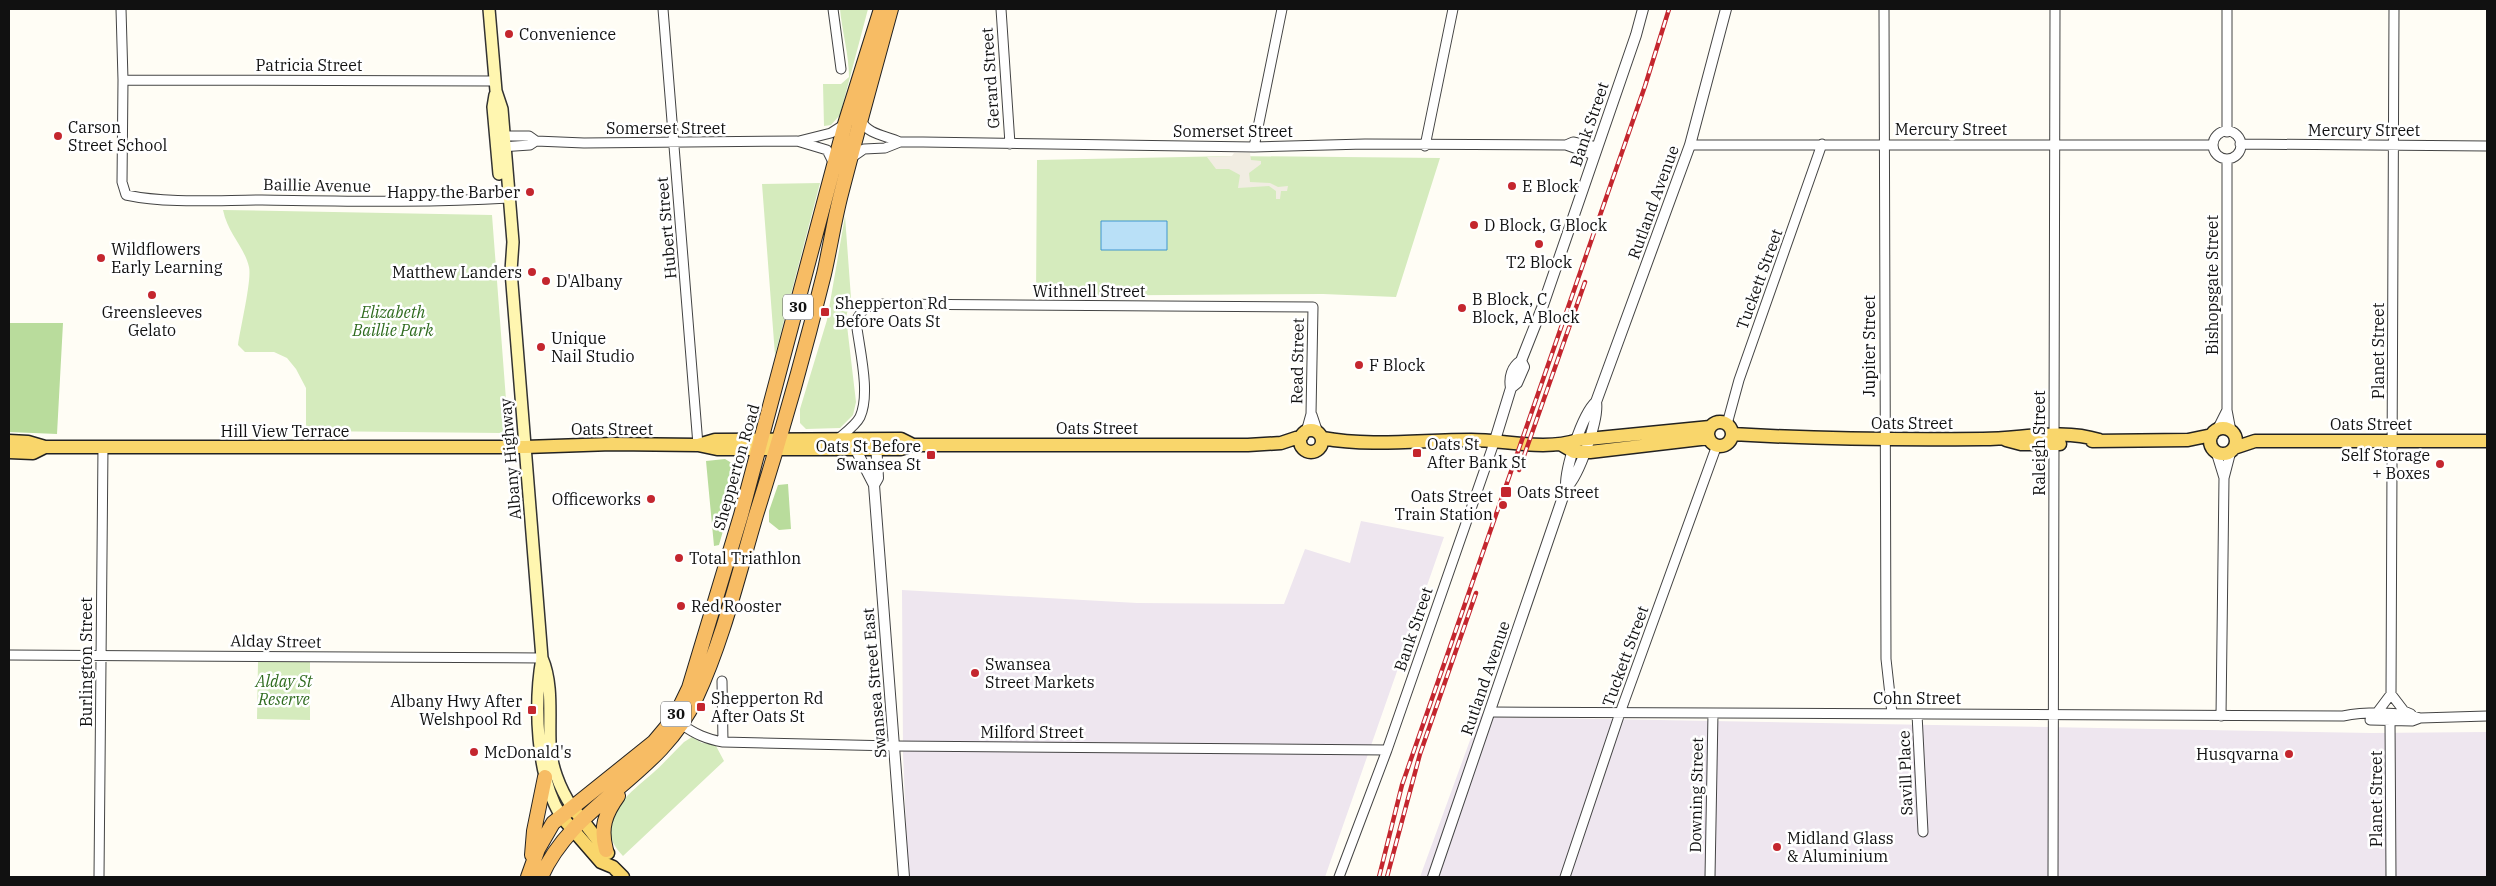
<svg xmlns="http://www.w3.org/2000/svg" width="2496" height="886" font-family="'IBM Plex Serif',serif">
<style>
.industrial{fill:#eee6ef}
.green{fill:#d5ebbd}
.forest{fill:#b9dc9c}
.plaza{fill:#f1ede2}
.water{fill:#b9e0f7;stroke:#3f96cf}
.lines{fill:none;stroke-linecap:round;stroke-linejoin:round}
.minor-casing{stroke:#444;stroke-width:11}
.tertiary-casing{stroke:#444;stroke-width:12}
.secondary-casing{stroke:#333;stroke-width:14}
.primary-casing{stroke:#222;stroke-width:15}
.trunk-casing{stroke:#222;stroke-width:16}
.minor{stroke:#fff;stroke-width:9}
.tertiary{stroke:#fff;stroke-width:10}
.secondary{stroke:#fff6b0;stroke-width:11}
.primary{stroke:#f9d66b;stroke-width:12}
.trunk{stroke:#f7bc64;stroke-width:14}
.rail-casing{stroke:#c4262e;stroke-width:4.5}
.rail{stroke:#fff;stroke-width:2.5;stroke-dasharray:8;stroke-linecap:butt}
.poi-dot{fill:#c4262e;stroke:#fff;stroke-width:2}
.labels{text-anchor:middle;stroke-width:5;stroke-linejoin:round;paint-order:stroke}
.shield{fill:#fff;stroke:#585858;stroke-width:1}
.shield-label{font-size:15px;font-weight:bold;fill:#111}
.poi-label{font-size:16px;fill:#111;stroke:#fff;text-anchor:start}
.street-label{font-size:16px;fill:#111;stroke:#fff}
.park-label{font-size:16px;font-style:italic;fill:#2f6b1f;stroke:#fff}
</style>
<rect width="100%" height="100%" fill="#fffdf5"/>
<!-- industrial -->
<path class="industrial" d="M1361,521L1444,537L1325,877H908L903,753L902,590L1137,603L1284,604L1305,549L1350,563Z
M1480,713L1493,717L2371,733L2487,732V877H1420Z"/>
<!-- green -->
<path class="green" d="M840,9H868L840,115L831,125L824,126L823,84H841L849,77C849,54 842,32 840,9Z
M1232,156L1440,158L1396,297L1323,294L1036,296L1037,160Z
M820,183L775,355L762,184Z
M223,210L492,215L508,426L501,433L306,431V388L296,369L287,358L274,352H245L238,345C240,329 252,280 249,267C244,246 228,234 223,210Z
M845,216L851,298L846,317L856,402L853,415L840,428L806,429L800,423V409L827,320Z
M258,662H310V720L257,719Z
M692,737L702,743L715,744L724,761L623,856C589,821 627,796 654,772C664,763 674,752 684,742Z"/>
<!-- forest -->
<path class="forest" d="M9,323H63L57,434L9,432Z
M725,459L735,465L739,475L719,545L714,546L706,461Z
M788,484L791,529L779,530L769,522V511L778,485Z"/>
<!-- plaza -->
<path class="plaza" d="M1234,153H1250L1251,160L1261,161V164L1249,173L1250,182L1270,183L1278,187L1288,186L1287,191H1281L1280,199H1276V191L1269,186L1238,188L1240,175L1229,169H1216L1207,157L1232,156Z"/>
<!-- water -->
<path class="water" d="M1101,221H1167V250H1101Z"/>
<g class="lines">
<defs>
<path id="minor" d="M121,9L123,80L122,182L126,195C168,204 219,200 262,200C344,201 427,203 509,198
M663,9L698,445
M833,9L841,69
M1001,9L1010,144
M1884,9L1886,659L1892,713
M2394,9L2391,694L2404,711L2411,714
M123,80L495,81
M861,121C869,135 885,135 900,142
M2213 145a14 14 0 1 1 28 0a14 14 0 1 1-28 0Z
M2227,132V9
M499,136H529L536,141L584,143L797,141L827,150L834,164
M799,141L831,133L845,124
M2240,144L2487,146
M1566,145L1573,142L1597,147
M1690,145H2213
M1425,146L1453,9
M500,147L530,145L536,141
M1254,147L1282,9
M851,158L864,149L885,148L900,142H923L1254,147L1365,144L1566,145L1594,155
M2227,159V410L2231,431
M1312,415L1318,433
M1727,424L1739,380L1822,144
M2217,430L2227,410
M838,439C845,433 856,425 860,417C871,393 859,348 856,321C861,311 865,307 876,304L1313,307L1311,414L1306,432
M2216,452L2224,478L2221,716
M2224,478L2231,451
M9,655L542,658
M722,681L723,742
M1490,712L2343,716C2363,712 2401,711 2420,718
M1917,714L1923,832
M2376,714L2391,694
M2370,720L2412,721L2420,718L2487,716
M2390,721L2391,877
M681,724C695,734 706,739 723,742L895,746L1387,750
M99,877L103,447
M1339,877L1387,750L1495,440
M1565,877L1620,713L1717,445
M1710,877L1713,713
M2053,877L2055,9"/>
<path id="tertiary" d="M1511,388L1517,383L1524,367L1521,361
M1495,440L1511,388C1509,377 1512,367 1521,361L1542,308L1636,35L1643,9
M856,450L874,485L904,877
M874,485L878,478L876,442
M1566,488C1579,476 1599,419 1596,402
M1433,877L1566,488C1565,468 1582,415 1596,402L1690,145L1726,9"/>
<path id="secondary" d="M489,9L496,91L502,109L513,242L511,271L542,658C534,704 536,776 561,816
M495,95L493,107L499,174
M542,658C553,684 549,714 550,742C550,764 560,789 572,807"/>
<path id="primary" d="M1708 434a12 12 0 1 1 24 0a12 12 0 1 1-24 0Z
M2210 441a13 13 0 1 1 26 0a13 13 0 1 1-26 0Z
M1300 441a11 11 0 1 1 22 0a11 11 0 1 1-22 0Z
M1732,434C1816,439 1899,440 1983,439C2021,439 2062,428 2099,440
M1322,438C1372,447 1420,440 1471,440C1505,440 1545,451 1578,440L1710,427
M2006,440L2021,444H2060
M9,441L28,442L45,447H525L612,444L698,445L717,449H901L913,445H1248L1281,443L1302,436
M2092,441L2188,440L2212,435
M698,445L715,440L901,439L913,445
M1562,445L1574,452H1590L1709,438
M2234,448L2255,441H2487
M9,452L33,453L45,447
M572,807L608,853
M561,816L601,862L613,867L623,877"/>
<path id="trunk" d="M606,850C600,828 605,814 618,796
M532,855L534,831L545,777
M528,877L538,849L553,823L654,742L675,717L689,688L741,515L845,124L881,9
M541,877C574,802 661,776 696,698C723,640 738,576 756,515C781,436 804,355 824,274C830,248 834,221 841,194C857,132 874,71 891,9"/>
</defs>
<!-- minor casing -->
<use href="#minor" class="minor-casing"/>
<!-- tertiary casing -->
<use href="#tertiary" class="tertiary-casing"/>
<!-- secondary casing -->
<use href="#secondary" class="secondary-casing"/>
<!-- primary casing -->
<use href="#primary" class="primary-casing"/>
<!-- trunk casing -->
<use href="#trunk" class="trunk-casing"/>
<!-- minor -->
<use href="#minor" class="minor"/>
<!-- tertiary -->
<use href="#tertiary" class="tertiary"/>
<!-- secondary -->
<use href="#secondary" class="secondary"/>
<!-- primary -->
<use href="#primary" class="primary"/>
<!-- trunk -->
<use href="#trunk" class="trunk"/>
<defs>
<path id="rail" d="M1519,470L1585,282
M1379,877L1402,785L1645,86L1669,9
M1387,877L1420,754L1476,593"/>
</defs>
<!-- rail casing -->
<use href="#rail" class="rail-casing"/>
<!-- rail -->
<use href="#rail" class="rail"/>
</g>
<!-- markers -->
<g class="poi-dot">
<circle cx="509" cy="34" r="5"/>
<circle cx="58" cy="136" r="5"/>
<circle cx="1512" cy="186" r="5"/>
<circle cx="530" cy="192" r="5"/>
<circle cx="1474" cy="225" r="5"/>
<circle cx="1539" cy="244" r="5"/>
<circle cx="101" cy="258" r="5"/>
<circle cx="532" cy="272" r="5"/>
<circle cx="546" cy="281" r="5"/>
<circle cx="152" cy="295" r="5"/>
<circle cx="1462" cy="308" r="5"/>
<rect x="820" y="307" width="10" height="10" rx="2.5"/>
<circle cx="541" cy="347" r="5"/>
<circle cx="1359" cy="365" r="5"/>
<rect x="1412" y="448" width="10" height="10" rx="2.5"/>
<rect x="926" y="450" width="10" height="10" rx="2.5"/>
<circle cx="2440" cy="464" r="5"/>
<rect x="1500" y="486" width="12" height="12" rx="2.5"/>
<circle cx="651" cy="499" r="5"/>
<circle cx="1503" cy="505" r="5"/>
<circle cx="679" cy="558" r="5"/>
<circle cx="681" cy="606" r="5"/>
<circle cx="975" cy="673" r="5"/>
<rect x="696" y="702" width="10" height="10" rx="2.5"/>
<rect x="527" y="705" width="10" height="10" rx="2.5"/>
<circle cx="474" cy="752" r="5"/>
<circle cx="2289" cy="754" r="5"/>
<circle cx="1777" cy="847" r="5"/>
</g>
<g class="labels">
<!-- shield labels -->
<g class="shield">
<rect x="783" y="294.5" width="30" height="25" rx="4"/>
<rect x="661" y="701.5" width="30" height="25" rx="4"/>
</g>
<g class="shield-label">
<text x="798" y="312">30</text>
<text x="676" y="719">30</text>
</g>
<!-- poi labels -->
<g class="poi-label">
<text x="519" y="40">Convenience</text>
<text x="68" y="133">Carson<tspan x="68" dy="18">Street School</tspan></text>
<text x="1522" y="192">E Block</text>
<text x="520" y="198" text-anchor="end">Happy the Barber</text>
<text x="1484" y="231">D Block, G Block</text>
<text x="111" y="255">Wildflowers<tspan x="111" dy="18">Early Learning</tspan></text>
<text x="1539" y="268" text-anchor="middle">T2 Block</text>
<text x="522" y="278" text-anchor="end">Matthew Landers</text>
<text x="556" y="287">D'Albany</text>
<text x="1472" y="305">B Block, C<tspan x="1472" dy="18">Block, A Block</tspan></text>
<text x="835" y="309">Shepperton Rd<tspan x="835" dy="18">Before Oats St</tspan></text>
<text x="152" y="318" text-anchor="middle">Greensleeves<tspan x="152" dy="18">Gelato</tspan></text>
<text x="551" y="344">Unique<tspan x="551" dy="18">Nail Studio</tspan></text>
<text x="1369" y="371">F Block</text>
<text x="1427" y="450">Oats St<tspan x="1427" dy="18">After Bank St</tspan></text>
<text x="921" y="452" text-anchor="end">Oats St Before<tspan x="921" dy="18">Swansea St</tspan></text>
<text x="2430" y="461" text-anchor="end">Self Storage<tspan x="2430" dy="18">+ Boxes</tspan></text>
<text x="1517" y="498">Oats Street</text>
<text x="1493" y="502" text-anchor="end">Oats Street<tspan x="1493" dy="18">Train Station</tspan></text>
<text x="641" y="505" text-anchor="end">Officeworks</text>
<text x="689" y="564">Total Triathlon</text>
<text x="691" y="612">Red Rooster</text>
<text x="985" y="670">Swansea<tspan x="985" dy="18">Street Markets</tspan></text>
<text x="711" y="704">Shepperton Rd<tspan x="711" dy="18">After Oats St</tspan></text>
<text x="522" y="707" text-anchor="end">Albany Hwy After<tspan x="522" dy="18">Welshpool Rd</tspan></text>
<text x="484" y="758">McDonald's</text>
<text x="2279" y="760" text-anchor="end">Husqvarna</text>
<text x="1787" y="844">Midland Glass<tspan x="1787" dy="18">&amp; Aluminium</tspan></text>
</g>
<!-- street labels -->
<g class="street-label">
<text x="309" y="71">Patricia Street</text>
<text transform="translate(990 78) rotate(-94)" y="6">Gerard Street</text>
<text transform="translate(1589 124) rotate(-71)" y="6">Bank Street</text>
<text x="666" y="134">Somerset Street</text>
<text x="1951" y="135">Mercury Street</text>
<text x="2364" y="136">Mercury Street</text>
<text x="1233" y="137">Somerset Street</text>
<text transform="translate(317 185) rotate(1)" y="6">Baillie Avenue</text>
<text transform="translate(1653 202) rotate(-70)" y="6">Rutland Avenue</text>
<text transform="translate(666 228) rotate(-95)" y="6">Hubert Street</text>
<text transform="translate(1759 279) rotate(-70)" y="6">Tuckett Street</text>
<text transform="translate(2212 285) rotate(-90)" y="6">Bishopsgate Street</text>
<text x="1089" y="297">Withnell Street</text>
<text transform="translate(1869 346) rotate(-90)" y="6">Jupiter Street</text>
<text transform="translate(2378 351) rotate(-90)" y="6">Planet Street</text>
<text transform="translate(1297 361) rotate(-89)" y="6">Read Street</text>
<text x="1912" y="429">Oats Street</text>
<text x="2371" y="430">Oats Street</text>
<text x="1097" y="434">Oats Street</text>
<text x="612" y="435">Oats Street</text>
<text x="285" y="437">Hill View Terrace</text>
<text transform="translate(2039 443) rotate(-90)" y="6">Raleigh Street</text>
<text transform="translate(510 459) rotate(-95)" y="6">Albany Highway</text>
<text transform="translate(736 467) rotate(-74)" y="6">Shepperton Road</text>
<text transform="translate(1413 629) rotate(-71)" y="6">Bank Street</text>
<text transform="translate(276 641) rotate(1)" y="6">Alday Street</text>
<text transform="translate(1625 656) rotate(-70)" y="6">Tuckett Street</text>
<text transform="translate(86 662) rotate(-90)" y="6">Burlington Street</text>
<text transform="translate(1485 678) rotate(-71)" y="6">Rutland Avenue</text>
<text transform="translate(874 683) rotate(-95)" y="6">Swansea Street East</text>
<text x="1917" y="704">Cohn Street</text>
<text x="1032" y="738">Milford Street</text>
<text transform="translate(1905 773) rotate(-92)" y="6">Savill Place</text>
<text transform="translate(1696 795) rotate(-89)" y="6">Downing Street</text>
<text transform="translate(2376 799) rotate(-90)" y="6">Planet Street</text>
</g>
<!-- park labels -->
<g class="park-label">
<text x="393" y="318">Elizabeth<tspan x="393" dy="18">Baillie Park</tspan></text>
<text x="284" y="687">Alday St<tspan x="284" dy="18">Reserve</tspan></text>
</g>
</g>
<!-- border -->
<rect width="2496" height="886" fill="none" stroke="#111111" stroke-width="20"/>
</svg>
